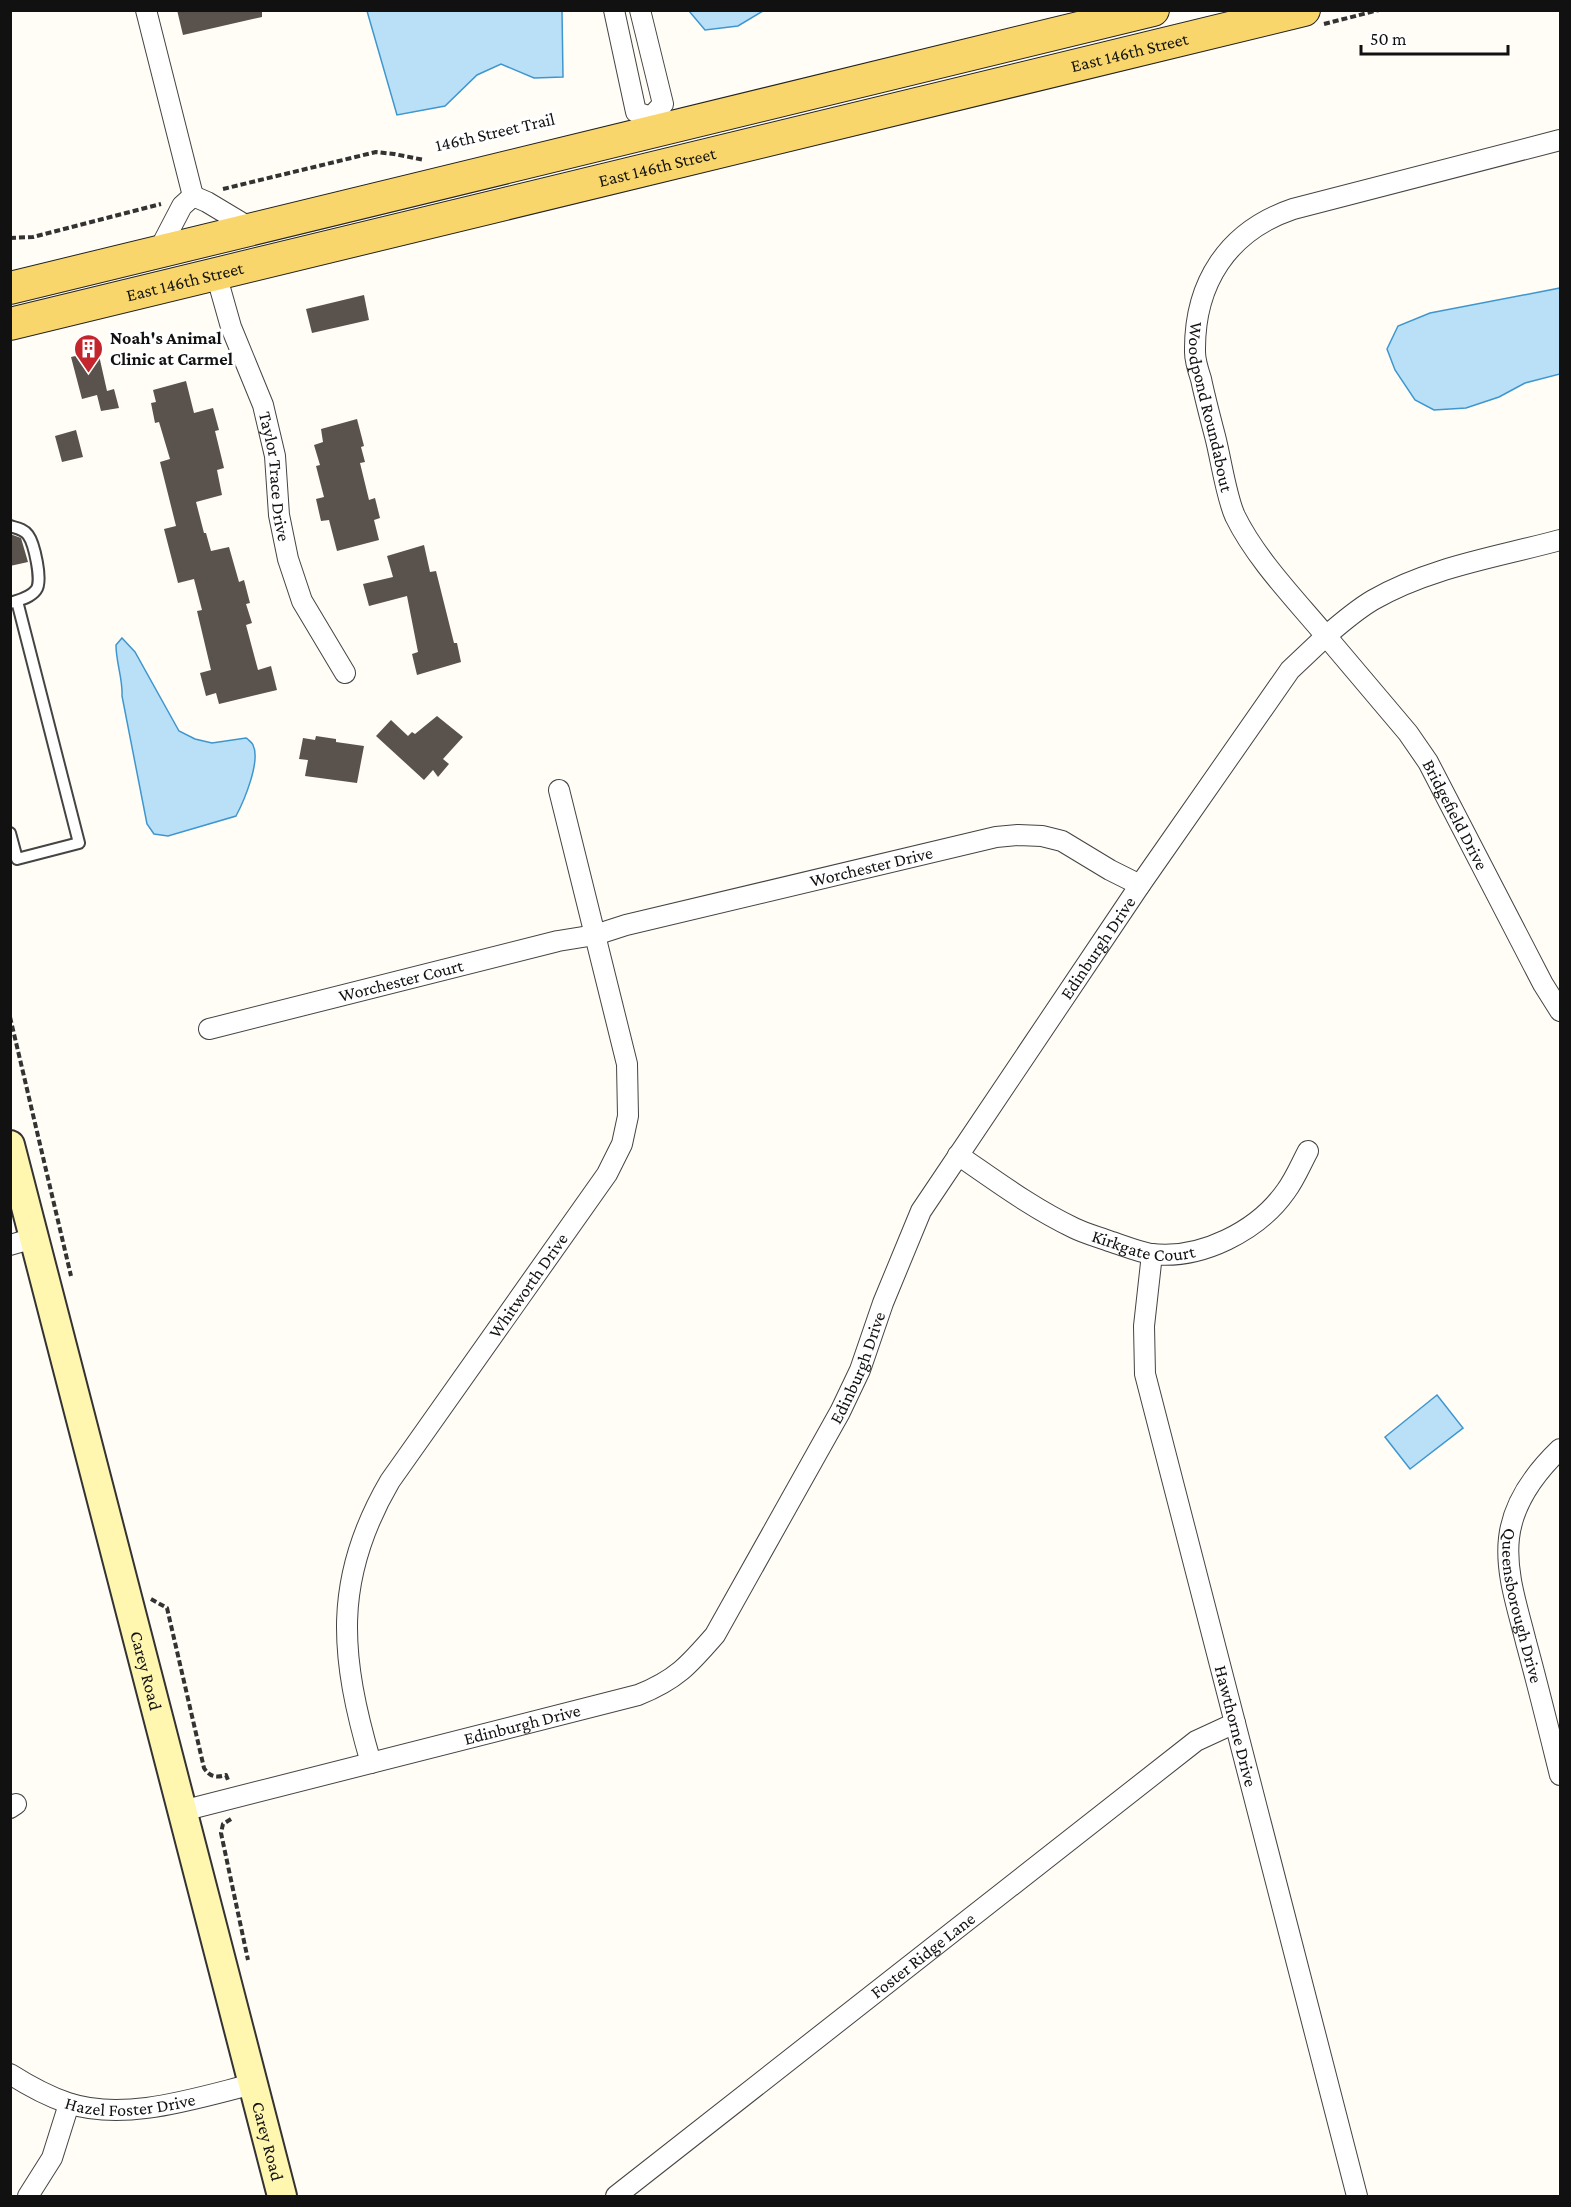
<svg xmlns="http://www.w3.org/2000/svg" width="1571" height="2207" font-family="'Crimson Pro',serif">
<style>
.water{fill:#b9e0f7;stroke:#3f96cf;stroke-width:1.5}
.building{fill:#5a524d}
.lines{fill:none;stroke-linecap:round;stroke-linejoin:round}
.lane-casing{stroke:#444;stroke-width:14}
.street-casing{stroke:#444;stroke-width:22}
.secondary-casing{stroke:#333;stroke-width:32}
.primary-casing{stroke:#222;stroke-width:34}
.path{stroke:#333;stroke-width:4;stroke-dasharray:6 3;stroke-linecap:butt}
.lane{stroke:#fff;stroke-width:10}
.street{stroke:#fff;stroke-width:20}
.secondary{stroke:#fff6b0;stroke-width:28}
.primary{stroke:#f9d66b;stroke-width:32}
.labels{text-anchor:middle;stroke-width:6;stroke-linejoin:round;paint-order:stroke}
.street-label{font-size:18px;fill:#111;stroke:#fff}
.poi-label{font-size:18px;font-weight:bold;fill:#111;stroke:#fff;text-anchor:start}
</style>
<rect width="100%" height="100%" fill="#fffdf5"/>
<!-- water -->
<path class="water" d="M367,11H562L563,77L534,78L501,64L477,75L445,106L397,115Z
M689,11H763L738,26L705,30Z
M1560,288V374L1525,383L1499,397L1466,408L1434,410L1415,400L1395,370L1387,349L1398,326L1430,313Z
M122,638L135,652L179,731L195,739L212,743L246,738C247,738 253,744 253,745C261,761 244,801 236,816L168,836L154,834L147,824L122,696C123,679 116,663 116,645Z
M1437,1395L1463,1428L1410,1469L1385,1437Z"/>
<!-- building -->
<path class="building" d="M177,10H262V17L183,35Z
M364,295L369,320L312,333L306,309Z
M98,351L107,391L114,389L119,408L101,411L97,395L82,399L71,357Z
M186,381L194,413L213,408L219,430L215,431L224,468L217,470L222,495L196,502L204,533H206L211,551L229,547L239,582L244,580L250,603L246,604L252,623L246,625L258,670L271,666L277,690L219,704L216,693L206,696L200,673L211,670L197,611L202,610L194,579L178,583L164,529L176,526L160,462L170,459L159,422L155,423L151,403L156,402L153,390Z
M357,419L364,446L361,447L365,462L360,463L369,500L375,498L380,518L374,520L379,540L337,551L329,520L321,521L316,499L324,497L316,466L320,465L314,445L323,442L321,429Z
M76,430L83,457L62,462L55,436Z
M10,534L21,538L28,562L10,566Z
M424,545L430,572L436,571L454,643H457L461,662L417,675L412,654L418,652L407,596L369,606L363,584L393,577L387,556Z
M437,716L463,737L443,759L449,764L438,777L433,770L424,780L376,736L391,720L408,736L412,732L415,734Z
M316,736L336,739V742L364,746L357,783L305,776L308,760L299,759L303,738L315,740Z"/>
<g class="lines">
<defs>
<path id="lane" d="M10,526C16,528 24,529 28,535C34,543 43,581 36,590C30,598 19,600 10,603
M10,833L17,859L79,843L17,601"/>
<g id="street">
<path d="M146,10L193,196"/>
<path d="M614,10L636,112L651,117"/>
<path d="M640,10L663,104L651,117"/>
<path id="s1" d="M1560,140L1293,209C1228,231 1194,283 1195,352C1195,361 1198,370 1201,379C1205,398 1210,417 1215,436C1221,459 1226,496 1235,516C1256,559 1295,599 1326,636C1341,623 1356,610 1373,600C1430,567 1498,557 1560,540"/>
<path d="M193,196L207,202L252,229"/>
<path d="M158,252L182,206L193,196"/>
<path id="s2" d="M216,274L231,327L263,405L275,456L279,515L288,559L302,601L345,673"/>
<path id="s3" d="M209,1029L558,941L595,935L626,925L996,837L1018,835L1042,836L1062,841L1110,870L1140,885"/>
<path id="s4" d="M958,1155C996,1181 1032,1208 1074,1228C1086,1234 1099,1237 1112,1242C1124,1246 1139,1252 1151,1254C1201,1260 1258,1231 1286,1191C1295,1179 1301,1164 1308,1151"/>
<path d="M10,1245L34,1238"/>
<path id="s5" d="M1152,1254L1144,1326L1145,1374L1357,2196"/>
<path id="s6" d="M1560,1449C1535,1473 1513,1502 1509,1538C1505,1573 1518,1609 1526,1642C1538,1686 1549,1731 1560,1775"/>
<path id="s7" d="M371,1763C340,1657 332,1580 390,1481L607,1174L622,1144L628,1116L627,1064L559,790"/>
<path d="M10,1808L16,1804"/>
<path id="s8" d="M182,1811L638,1695C676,1680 689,1665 715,1635L840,1412L860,1370L883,1303L921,1211L1140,885L1290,670L1326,636L1408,733L1428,762L1543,984L1560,1011"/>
<path id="s9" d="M10,2074C29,2086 47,2096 68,2103C125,2122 196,2098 253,2084"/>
<path d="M28,2196L52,2158L69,2104"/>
<path id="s10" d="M616,2196L1196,1741L1235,1723"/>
</g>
<g id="secondary">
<path id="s11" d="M10,1145L282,2196"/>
</g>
<g id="primary">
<path d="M10,288L1153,10"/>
<path id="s12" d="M10,324L1304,10"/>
</g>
</defs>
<!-- lane casing -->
<use href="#lane" class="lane-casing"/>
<!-- street casing -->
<use href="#street" class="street-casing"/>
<!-- secondary casing -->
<use href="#secondary" class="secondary-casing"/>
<!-- primary casing -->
<use href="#primary" class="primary-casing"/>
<!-- path -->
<path class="path" d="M1324,24L1379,10
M223,189L376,152L394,154L424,160
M10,238L33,237L161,204
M10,1017L71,1276
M151,1599L167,1608L204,1768C210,1777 216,1778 226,1775L228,1780
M231,1819L223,1824L221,1833L248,1960"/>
<!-- lane -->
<use href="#lane" class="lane"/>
<!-- street -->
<use href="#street" class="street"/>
<!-- secondary -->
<use href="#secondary" class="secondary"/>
<!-- primary -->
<use href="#primary" class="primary"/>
</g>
<!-- icons -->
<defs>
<symbol id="building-pin" viewBox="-11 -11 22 30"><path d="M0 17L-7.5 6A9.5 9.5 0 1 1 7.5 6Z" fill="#c4262e" stroke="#fff"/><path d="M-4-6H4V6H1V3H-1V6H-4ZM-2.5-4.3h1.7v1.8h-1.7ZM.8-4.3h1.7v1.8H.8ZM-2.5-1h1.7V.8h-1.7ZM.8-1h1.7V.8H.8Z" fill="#fff"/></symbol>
</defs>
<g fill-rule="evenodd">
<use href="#building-pin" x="72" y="332" width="33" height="45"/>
</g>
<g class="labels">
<!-- street labels -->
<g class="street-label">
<text dy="6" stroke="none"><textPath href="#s12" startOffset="1152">East 146th Street</textPath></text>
<text transform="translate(495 132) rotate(-13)" y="6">146th Street Trail</text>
<text dy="6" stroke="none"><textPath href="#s12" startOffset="666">East 146th Street</textPath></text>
<text dy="6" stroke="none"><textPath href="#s12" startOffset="180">East 146th Street</textPath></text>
<text dy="6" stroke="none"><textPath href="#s1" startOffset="519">Woodpond Roundabout</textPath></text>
<text dy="6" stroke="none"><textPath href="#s2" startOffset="212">Taylor Trace Drive</textPath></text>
<text dy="6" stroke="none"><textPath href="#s8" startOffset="1968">Bridgefield Drive</textPath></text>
<text dy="6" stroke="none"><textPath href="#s3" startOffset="682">Worchester Drive</textPath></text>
<text dy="6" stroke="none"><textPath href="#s8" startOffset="1359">Edinburgh Drive</textPath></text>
<text dy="6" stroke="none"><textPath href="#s3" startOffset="198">Worchester Court</textPath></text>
<text dy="6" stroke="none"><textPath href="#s4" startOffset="210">Kirkgate Court</textPath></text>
<text dy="6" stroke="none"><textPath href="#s7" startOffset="532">Whitworth Drive</textPath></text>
<text dy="6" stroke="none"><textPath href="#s8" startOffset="873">Edinburgh Drive</textPath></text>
<text dy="6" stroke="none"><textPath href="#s6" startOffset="174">Queensborough Drive</textPath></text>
<text dy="6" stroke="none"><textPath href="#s11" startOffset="543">Carey Road</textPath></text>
<text dy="6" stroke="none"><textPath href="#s8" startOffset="351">Edinburgh Drive</textPath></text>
<text dy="6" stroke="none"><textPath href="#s5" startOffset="484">Hawthorne Drive</textPath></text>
<text dy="6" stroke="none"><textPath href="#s10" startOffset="390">Foster Ridge Lane</textPath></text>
<text dy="6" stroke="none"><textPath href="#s9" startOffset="128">Hazel Foster Drive</textPath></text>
<text dy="6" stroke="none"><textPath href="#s11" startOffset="1029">Carey Road</textPath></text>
</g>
<!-- poi labels -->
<g class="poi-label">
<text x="110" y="344">Noah's Animal<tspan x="110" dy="21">Clinic at Carmel</tspan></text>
</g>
</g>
<!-- border -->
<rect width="1571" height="2207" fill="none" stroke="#111111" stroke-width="24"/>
<!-- scale -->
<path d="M1361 45v9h147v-9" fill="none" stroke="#111111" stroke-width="3"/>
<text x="1370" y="45" font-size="18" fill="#111111" stroke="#ffffff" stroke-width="4.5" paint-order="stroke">50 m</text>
</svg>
